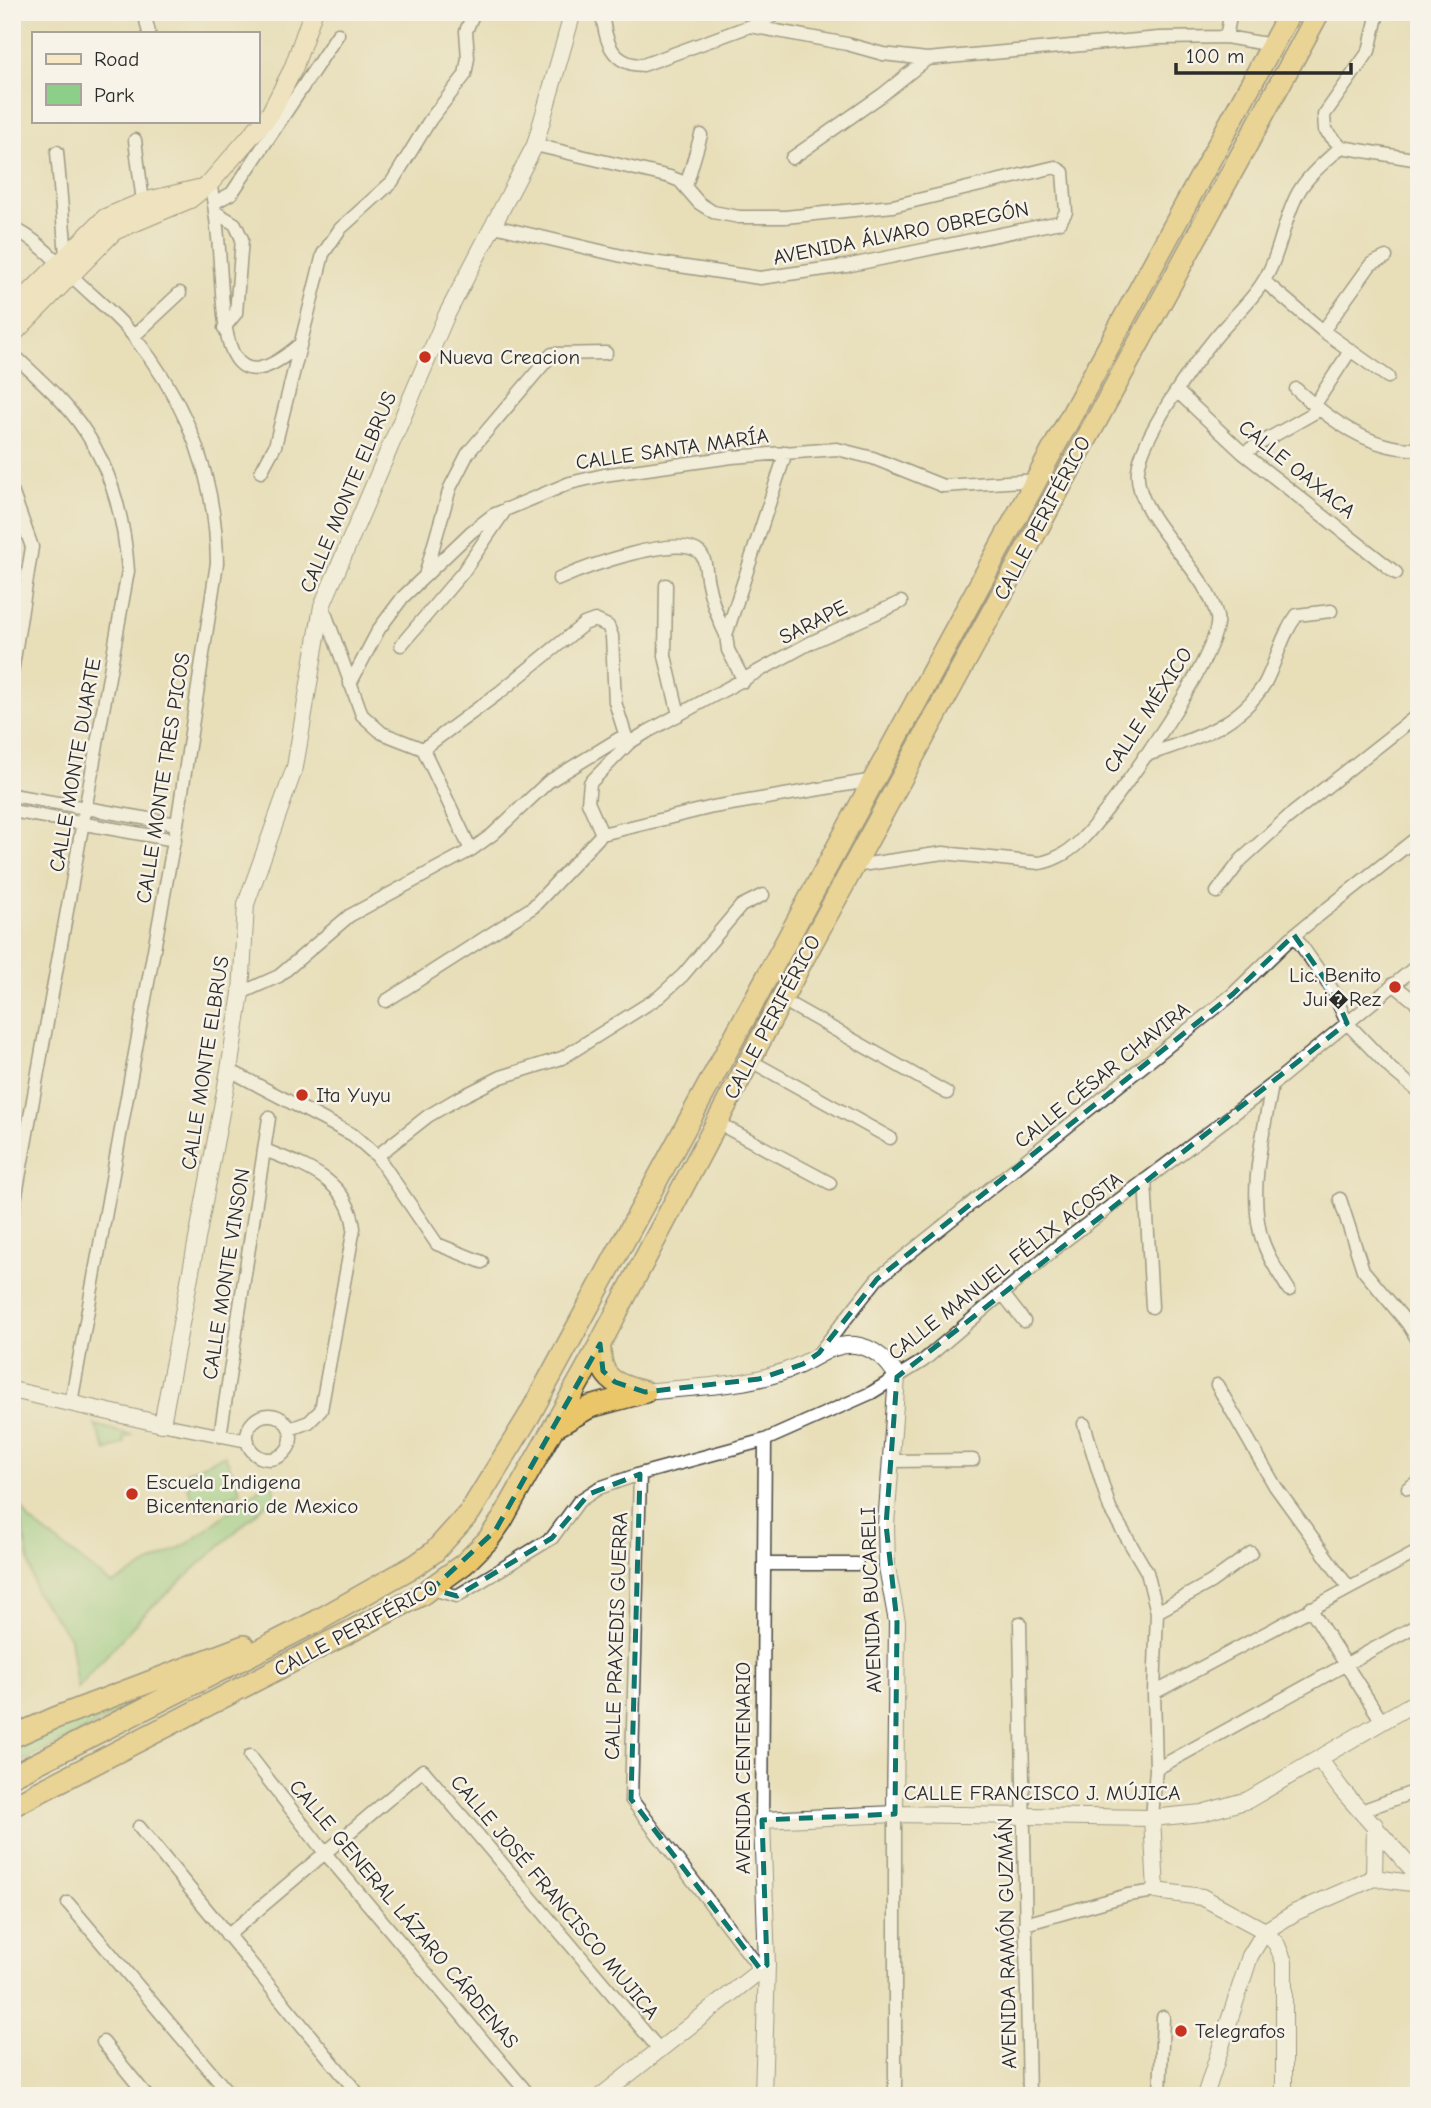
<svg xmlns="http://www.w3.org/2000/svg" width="1431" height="2108" font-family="'Comic Neue',sans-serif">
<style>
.green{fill:#8ccf88;stroke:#5c7d5a;stroke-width:2}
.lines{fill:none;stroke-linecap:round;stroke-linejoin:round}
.minor-casing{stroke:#474640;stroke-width:15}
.tertiary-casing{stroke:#474640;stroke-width:18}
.secondary-casing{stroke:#474640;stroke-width:20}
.trunk-casing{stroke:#474640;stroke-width:24}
.minor{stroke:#fff;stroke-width:12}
.tertiary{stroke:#fff;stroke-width:16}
.secondary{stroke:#f7e8c3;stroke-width:18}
.trunk{stroke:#ebc669;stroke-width:21}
.marked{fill:none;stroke:#0f766e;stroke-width:5;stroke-dasharray:14 9;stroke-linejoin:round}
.poi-dot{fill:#c8321e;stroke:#f7f3e8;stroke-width:2.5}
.labels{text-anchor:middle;stroke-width:5;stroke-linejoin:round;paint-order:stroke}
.street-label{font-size:21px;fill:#2b2b2b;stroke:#f7f3e8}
.poi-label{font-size:21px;fill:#2b2b2b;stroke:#f7f3e8;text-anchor:start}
</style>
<rect width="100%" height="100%" fill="#f7f3e8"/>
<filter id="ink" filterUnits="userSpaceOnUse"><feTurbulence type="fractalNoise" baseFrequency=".0143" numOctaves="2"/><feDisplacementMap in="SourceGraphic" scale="14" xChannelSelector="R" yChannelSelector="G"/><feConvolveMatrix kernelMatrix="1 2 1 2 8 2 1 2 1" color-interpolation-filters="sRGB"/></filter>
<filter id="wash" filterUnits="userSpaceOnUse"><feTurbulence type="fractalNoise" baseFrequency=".00686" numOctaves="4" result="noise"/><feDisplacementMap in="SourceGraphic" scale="28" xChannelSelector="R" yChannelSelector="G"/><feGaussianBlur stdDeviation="1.57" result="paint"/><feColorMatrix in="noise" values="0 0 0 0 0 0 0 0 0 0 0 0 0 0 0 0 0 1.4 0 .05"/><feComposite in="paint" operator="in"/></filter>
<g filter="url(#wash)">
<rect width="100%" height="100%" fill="#e8dfb9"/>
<!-- green -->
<path class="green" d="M95,1425L131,1435L123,1438L125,1443L106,1451Z
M225,1455L241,1492L198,1511L182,1474Z
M274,1477L275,1496L142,1616L77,1688L70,1638L35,1591L22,1524L12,1510V1491L30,1521L112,1584L189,1543Z
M222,1660L12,1767V1746Z"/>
</g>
<g filter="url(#ink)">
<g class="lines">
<defs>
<path id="minor" d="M144,12L149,33
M602,12C605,40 611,65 643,65L750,26L847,44L883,54L927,59L1159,38L1226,37L1272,45
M1378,12L1369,51L1324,115L1325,130L1341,147L1419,160
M751,26L782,12
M1226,37L1231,12
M135,140L143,202
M57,152L66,255
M792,158L882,95L927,59
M210,183C217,215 219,247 221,279C225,334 227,408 300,344
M686,186L701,135
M214,203L232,193L338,34
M215,212L235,224L242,239L236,313L224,328
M494,226L639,260L760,278L846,266L1060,222L1066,212L1063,172L1055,167L893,206L785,217H739L713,212L699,203L680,181L670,177L535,145
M12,229C29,232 61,265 74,278C94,298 118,316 135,338C188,404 216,478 217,563L177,824L71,1403
M1264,281L1323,331L1388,377
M1323,331L1371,264L1386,257
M134,336L180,293
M12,353C31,372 53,390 70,411C108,456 124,513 128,571L12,1217
M1296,389C1329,419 1371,451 1419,449
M1178,392L1243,453L1396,573
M1314,406L1350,351
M1243,453L1319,410
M261,472L275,446L323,254L340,229L392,182L430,120L465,75L468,58L466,31L474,12
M12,491L32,547L12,672
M426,572L450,488L468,453L552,354L606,353
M559,579C584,568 678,532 700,553C706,559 706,572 707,579C711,600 717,617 726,635
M666,585L665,656L679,715
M323,607L362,715L382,733L423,749L471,850
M401,645L463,572L506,509
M744,681L728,650L726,635L786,452
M350,684L379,629L403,597L471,532L493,515L570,483L604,475L732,457L837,449L873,458L943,486L1038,480
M423,749L500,692L584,624L595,620L608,626L612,636L615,702L627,740
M1144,756C1190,740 1238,728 1265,683C1277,660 1281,636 1297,615L1331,611
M12,795L177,824
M12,811L175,840
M602,834L588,802L590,783L629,743L647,732L812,642L901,602
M602,834L713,807L874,780
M854,866L943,853L1040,863C1056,860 1073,850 1084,837C1112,808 1224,651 1217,617C1207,568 1133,518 1138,470C1142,436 1192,366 1215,338C1230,319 1251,302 1263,282C1280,256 1283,220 1298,193C1308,175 1326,161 1341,147
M1217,892L1241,860L1287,818L1419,714
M1294,935L1333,991L1347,1023L1391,1069L1419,1092
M1393,984L1419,1005
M241,993L279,976L349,916L471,850L493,834L548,782L625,735
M386,1001L533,907L602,834
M793,1006L947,1093
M760,1066L890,1138
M229,1070L353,1135L377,1156L437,1244L482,1262
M1272,1085C1264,1132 1249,1184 1260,1232C1265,1253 1278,1272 1289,1290
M727,1128L830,1183
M265,1150C304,1166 348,1179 354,1228L321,1410L309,1422L290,1429
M377,1156L428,1116L457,1099L501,1077L562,1058L659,997L683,975L741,906L763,895
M1145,1180L1152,1307
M1340,1199L1363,1270L1408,1324L1419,1342
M1003,1294L1024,1321
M819,1353L877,1279L1233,994L1294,935L1419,836
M1217,1385L1275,1486L1349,1588
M247 1437a22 22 0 1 1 44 0a22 22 0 1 1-44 0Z
M162,1424L248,1441
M1084,1424L1110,1509L1147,1572L1157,1612L1154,1693L1156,1769L1152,1818
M220,1436L269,1118
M892,1461L973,1460
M640,1474L631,1799L761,1970
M1408,1488L1419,1481
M765,1564H857
M432,1589L457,1596L552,1538L579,1501L599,1488L640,1474L765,1440L871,1393L923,1361L1063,1242L1272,1085L1419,964
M1310,1608L1381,1720
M1157,1612L1211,1582L1251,1553
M1020,1623L1029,2096
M1154,1693L1419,1551
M250,1756L325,1853L530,2096
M1156,1769L1419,1624
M1361,1811L1419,1790
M762,1820L765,1440
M139,1827L360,2096
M68,1903L231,2096
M1025,1924L1128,1895L1156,1891
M227,1936L423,1770L658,2048
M103,2042L147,2096
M895,2096V1814
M1160,2096L1163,2017"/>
<path id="tertiary" d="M12,1390L162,1424L229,1070L241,993L246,904L295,767L322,606L446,316L535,145L573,12
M645,1392C696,1386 753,1387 800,1365C818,1357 833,1343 855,1345C873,1347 889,1361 897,1377L886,1525L887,1567L897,1622L895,1814
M1320,1760L1341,1789L1419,1877
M1152,1818L1156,1891L1202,1897L1265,1931L1277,1945L1284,1962V2096
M1374,1878L1375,1825
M601,2096L767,1965
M763,2096L767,1965L762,1820L895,1814L1152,1818L1202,1813L1248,1800L1419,1700
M1205,2096L1250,1956L1265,1931L1296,1912L1374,1878L1419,1884"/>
<path id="secondary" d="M12,311L105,218L143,202L198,189
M12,335L114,231L190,199L210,183L270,114L293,69L313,12"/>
<path id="trunk" d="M600,1344C599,1379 613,1384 644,1392
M557,1426L590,1407L645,1392
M12,1737L55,1718L244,1646
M12,1776L317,1621L416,1565L434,1552L470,1512L529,1416L1290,12
M12,1806L421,1595L464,1564L488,1540L502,1520L600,1344L803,959L1319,12"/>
</defs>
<!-- minor casing -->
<use href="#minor" class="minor-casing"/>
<!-- tertiary casing -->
<use href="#tertiary" class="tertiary-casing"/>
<!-- secondary casing -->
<use href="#secondary" class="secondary-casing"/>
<!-- trunk casing -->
<use href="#trunk" class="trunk-casing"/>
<!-- minor -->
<use href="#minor" class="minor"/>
<!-- tertiary -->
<use href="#tertiary" class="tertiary"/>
<!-- secondary -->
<use href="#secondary" class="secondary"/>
<!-- trunk -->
<use href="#trunk" class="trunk"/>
</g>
</g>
<!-- marked area -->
<path d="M0 0H1431V2108H0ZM1294,935L1333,991L1347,1023L897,1377L886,1525L897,1622L895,1814L762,1820L767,1965L761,1970L631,1799L640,1474L589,1494L552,1538L457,1596L432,1589L495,1531L600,1344L603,1371L615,1382L645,1392L759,1379L803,1364L819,1353L877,1279L1233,994Z" fill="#e8dfb9" fill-opacity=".55" fill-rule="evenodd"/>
<path class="marked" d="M1294,935L1333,991L1347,1023L897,1377L886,1525L897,1622L895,1814L762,1820L767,1965L761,1970L631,1799L640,1474L589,1494L552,1538L457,1596L432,1589L495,1531L600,1344L603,1371L615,1382L645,1392L759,1379L803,1364L819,1353L877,1279L1233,994Z"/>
<!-- markers -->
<g class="poi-dot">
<circle cx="425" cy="357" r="7"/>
<circle cx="1395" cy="987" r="7"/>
<circle cx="302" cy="1095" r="7"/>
<circle cx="132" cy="1494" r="7"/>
<circle cx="1181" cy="2031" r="7"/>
</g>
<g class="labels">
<!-- street labels -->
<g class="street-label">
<text transform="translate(901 233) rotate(-11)" y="7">AVENIDA ÁLVARO OBREGÓN</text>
<text transform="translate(672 449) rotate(-8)" y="7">CALLE SANTA MARÍA</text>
<text transform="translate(1297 469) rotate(39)" y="7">CALLE OAXACA</text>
<text transform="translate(348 492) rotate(-67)" y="7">CALLE MONTE ELBRUS</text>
<text transform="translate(1042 518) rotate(-62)" y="7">CALLE PERIFÉRICO</text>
<text transform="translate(813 622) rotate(-27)" y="7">SARAPE</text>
<text transform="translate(1148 710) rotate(-57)" y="7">CALLE MÉXICO</text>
<text transform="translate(75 765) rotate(-80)" y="7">CALLE MONTE DUARTE</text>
<text transform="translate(163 778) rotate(-81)" y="7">CALLE MONTE TRES PICOS</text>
<text transform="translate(772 1017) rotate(-62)" y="7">CALLE PERIFÉRICO</text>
<text transform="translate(205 1063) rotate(-81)" y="7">CALLE MONTE ELBRUS</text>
<text transform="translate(1102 1075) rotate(-39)" y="7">CALLE CÉSAR CHAVIRA</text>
<text transform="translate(1005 1266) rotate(-38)" y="7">CALLE MANUEL FÉLIX ACOSTA</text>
<text transform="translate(226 1274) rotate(-81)" y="7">CALLE MONTE VINSON</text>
<text transform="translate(871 1600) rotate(-92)" y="7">AVENIDA BUCARELI</text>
<text transform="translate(356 1628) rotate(-28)" y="7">CALLE PERIFÉRICO</text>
<text transform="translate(616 1636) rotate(-88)" y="7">CALLE PRAXEDIS GUERRA</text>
<text transform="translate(743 1768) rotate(-90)" y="7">AVENIDA CENTENARIO</text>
<text x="1042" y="1800">CALLE FRANCISCO J. MÚJICA</text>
<text transform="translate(555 1897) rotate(50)" y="7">CALLE JOSÉ FRANCISCO MUJICA</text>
<text transform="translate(404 1914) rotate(50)" y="7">CALLE GENERAL LÁZARO CÁRDENAS</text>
<text transform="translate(1007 1943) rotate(-91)" y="7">AVENIDA RAMÓN GUZMÁN</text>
</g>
<!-- poi labels -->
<g class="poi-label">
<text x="439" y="364">Nueva Creacion</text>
<text x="1381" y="982" text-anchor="end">Lic. Benito<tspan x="1381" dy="24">Jui�Rez</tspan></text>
<text x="316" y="1102">Ita Yuyu</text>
<text x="146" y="1489">Escuela Indigena<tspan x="146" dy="24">Bicentenario de Mexico</tspan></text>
<text x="1195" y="2038">Telegrafos</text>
</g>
</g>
<!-- margin -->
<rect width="1431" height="2108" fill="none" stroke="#f7f3e8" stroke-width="42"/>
<!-- legend -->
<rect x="32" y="32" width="228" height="91" fill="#f7f3e8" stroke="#a5a39c" stroke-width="2"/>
<rect x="46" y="54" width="35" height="10" fill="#f7e8c3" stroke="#a5a39c" stroke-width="2"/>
<text x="94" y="66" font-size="21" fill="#2b2b2b">Road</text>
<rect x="46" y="84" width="35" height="21" fill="#8ccf88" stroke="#a5a39c" stroke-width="2"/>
<text x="94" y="102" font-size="21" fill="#2b2b2b">Park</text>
<!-- scale -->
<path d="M1176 63v10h175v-10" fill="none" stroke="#2b2b2b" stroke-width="3.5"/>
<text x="1186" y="63" font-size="21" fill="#2b2b2b" stroke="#f7f3e8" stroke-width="5" paint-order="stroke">100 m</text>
</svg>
